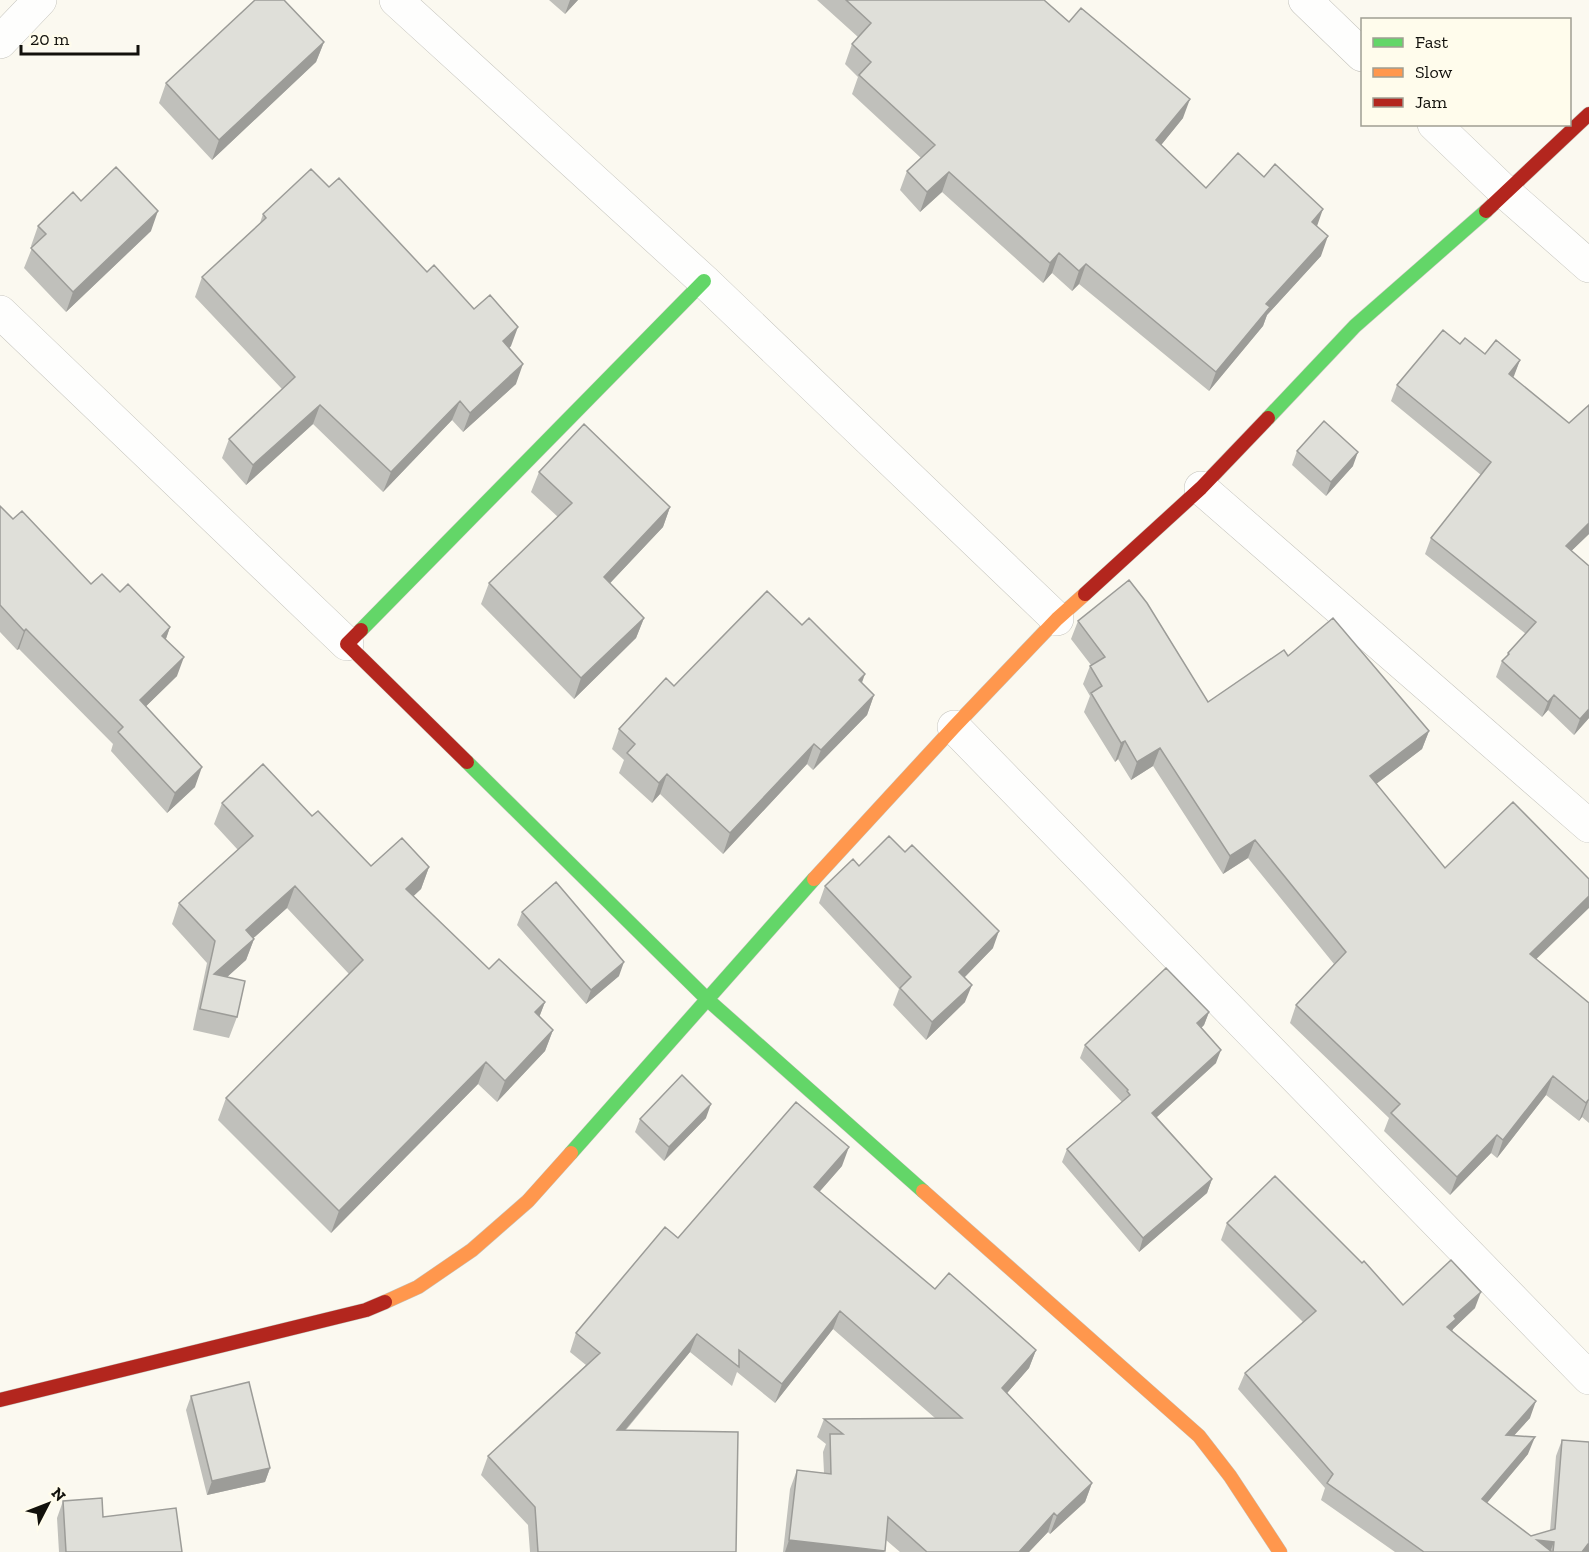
<svg xmlns="http://www.w3.org/2000/svg" width="1589" height="1552" font-family="'Zilla Slab',serif">
<style>
.lines{fill:none;stroke-linecap:round;stroke-linejoin:round}
.street-casing{stroke:#c5c4bd;stroke-width:34}
.fast-casing{stroke:#c5c4bd;stroke-width:15}
.slow-casing{stroke:#c5c4bd;stroke-width:15}
.jam-casing{stroke:#c5c4bd;stroke-width:15}
.street{stroke:#fefefd;stroke-width:33}
.fast{stroke:#63d668;stroke-width:14}
.slow{stroke:#ff974d;stroke-width:14}
.jam{stroke:#b3261e;stroke-width:14}
.wall{fill:#c0c0bb}
.shaded-wall{fill:#9c9c98}
.building{fill:#dfdfd9;stroke:#9c9c98;stroke-width:1.5}
</style>
<rect width="100%" height="100%" fill="#fbf9f0"/>
<g class="lines">
<defs>
<path id="street" d="M396,0L704,281L1057,619
M1305,0L1362,55
M0,42L40,0
M1434,124L1506,193L1589,266
M0,312L347,644
M1201,488L1589,826
M954,727L1589,1378"/>
<path id="fast" d="M1268,418L1355,326L1486,211
M361,630L704,281
M467,762L708,1000L923,1191
M571,1153L814,879"/>
<path id="slow" d="M814,879L954,727L1057,619L1085,594
M923,1191L1199,1436L1230,1476L1280,1552
M385,1302L418,1287L472,1250L528,1201L571,1153"/>
<path id="jam" d="M1486,211L1589,114
M1085,594L1201,488L1268,418
M361,630L347,644L467,762
M0,1400L366,1310L385,1302"/>
</defs>
<!-- street casing -->
<use href="#street" class="street-casing"/>
<!-- fast casing -->
<use href="#fast" class="fast-casing"/>
<!-- slow casing -->
<use href="#slow" class="slow-casing"/>
<!-- jam casing -->
<use href="#jam" class="jam-casing"/>
<!-- street -->
<use href="#street" class="street"/>
<!-- fast -->
<use href="#fast" class="fast"/>
<!-- slow -->
<use href="#slow" class="slow"/>
<!-- jam -->
<use href="#jam" class="jam"/>
</g>
<!-- wall -->
<path class="wall" d="M549,0H578L565,14Z
M817,0H1044L1183,118L1161,145L1206,188L1317,226L1321,256L1267,315L1263,326L1209,391L1079,284L1072,291L1052,273L1043,283L942,192L920,212L900,190L907,171L921,158L852,94L858,77L845,64L852,44L858,37Z
M324,42L316,62L212,160L159,103L166,83Z
M329,187L427,272L474,309L511,346L509,348L516,384L463,432L452,420L383,492L313,424L246,485L222,458L229,439L282,389L195,297L202,277L260,223L263,214Z
M81,201L151,231L66,312L24,268L32,248L31,246L38,226Z
M1485,354L1520,360L1513,377L1589,534L1571,551L1589,718L1574,735L1548,710L1542,717L1496,677L1502,661L1507,656L1508,653L1526,634L1425,554L1431,538L1481,475L1391,401L1397,385Z
M1297,451L1353,466L1326,496L1292,465Z
M539,472L670,507L663,527L610,583L644,618L636,638L574,699L481,604L489,583L558,517L531,492Z
M0,506L13,519L91,584L120,592L170,627L166,639L177,676L146,706L195,787L167,813L111,751L113,744L19,649L17,650L0,632Z
M1078,621L1208,702L1288,656L1429,731L1422,749L1376,784L1445,868L1536,959L1589,1003V1123L1582,1117L1579,1121L1546,1095L1497,1158L1491,1153L1450,1195L1384,1131L1389,1118L1290,1023L1296,1005L1334,964L1248,858L1223,874L1153,766L1131,780L1118,759L1115,762L1084,712L1090,696L1083,684L1090,666L1091,665L1071,639Z
M862,683L874,695L867,715L813,770L807,764L723,854L660,794L652,803L619,773L624,760L612,749L619,729L674,686Z
M222,803L312,816L371,866L429,867L421,889L413,896L489,969L545,1002L539,1017L553,1030L545,1051L497,1102L478,1084L331,1233L218,1120L226,1098L349,974L287,908L253,938L254,939L246,960L227,977L237,1017L229,1038L193,1030L207,963L172,924L179,903L238,850L214,824Z
M859,866L993,948L965,977V1002L926,1040L893,1005L899,989L819,903L825,886Z
M522,912L619,976L586,1004L517,925Z
M1209,1012L1204,1025L1201,1028L1216,1063L1157,1117L1212,1179L1207,1193L1139,1252L1062,1162L1067,1149L1122,1102L1080,1058L1085,1045Z
M706,1118L664,1161L635,1132L640,1119Z
M842,1166L819,1192L935,1289L1036,1350L1029,1368L1007,1393L1092,1483L1085,1502L1050,1534L1048,1532L1029,1552H900L886,1540L884,1552H783L790,1489L797,1470L824,1473L823,1452L826,1444L817,1437L824,1419L935,1418L833,1329L775,1403L737,1372L732,1386L690,1352L626,1430L736,1552H530L528,1525L481,1475L488,1456L586,1365L570,1352L576,1333L678,1238Z
M1227,1223L1403,1305L1475,1308L1453,1329L1452,1331L1530,1418L1514,1435L1528,1454L1487,1503L1531,1536L1550,1531L1556,1456L1562,1440L1589,1552H1395L1321,1500L1325,1488L1238,1389L1245,1373L1303,1322L1221,1240Z
M191,1396L270,1468L265,1482L207,1495L186,1410Z
M63,1501L103,1517L182,1552H59L57,1518Z"/>
<!-- shaded-wall -->
<path class="shaded-wall" d="M570,0H578L565,14Z
M324,42L316,62L212,160L219,140Z
M1190,99L1183,118L1149,160L1156,140Z
M949,172L942,192L920,212L927,192Z
M1323,209L1316,229L1312,222Z
M158,211L151,231L66,312L73,292Z
M1328,236L1321,256L1267,315L1263,326L1209,391L1216,372L1266,304Z
M1059,253L1052,273L1043,283L1050,263Z
M1086,264L1079,284L1072,291L1079,271Z
M518,327L511,346L496,361L503,341Z
M1520,360L1514,376L1503,390L1509,374Z
M523,364L516,384L463,432L470,413Z
M460,401L452,420L383,492L391,472Z
M320,405L313,424L246,485L253,465Z
M1358,452L1353,466L1326,496L1331,482Z
M670,507L663,527L597,597L604,577Z
M1589,523V534L1560,562L1566,546Z
M644,618L636,638L574,699L581,678Z
M170,627L163,647L162,636Z
M26,629L19,649L17,650L24,631Z
M184,657L177,676L133,719L140,700Z
M865,674L858,694L859,680Z
M874,695L867,715L813,770L821,750Z
M1554,695L1548,710L1542,717L1548,702Z
M1589,709V718L1574,735L1580,719Z
M1429,731L1422,749L1363,794L1370,776Z
M1125,741L1118,759L1115,762L1121,743Z
M814,744L807,764L723,854L730,833Z
M1160,748L1153,766L1131,780L1137,762Z
M202,767L195,787L167,813L175,793Z
M667,774L660,794L652,803L659,783Z
M1255,840L1248,858L1223,874L1230,856Z
M429,867L421,889L398,911L406,889Z
M295,886L287,908L238,952L246,930Z
M1589,896V908L1523,972L1530,954Z
M999,931L993,948L953,989L959,972Z
M254,939L246,960L206,996L214,974Z
M624,962L619,976L586,1004L591,990Z
M972,985L965,1002L926,1040L932,1022Z
M545,1002L537,1023L535,1012Z
M1209,1012L1204,1025L1192,1037L1197,1023Z
M553,1030L545,1051L497,1102L505,1081Z
M1221,1050L1216,1063L1147,1126L1152,1113Z
M486,1062L478,1084L331,1233L339,1211Z
M1553,1076L1546,1095L1497,1158L1503,1140Z
M1589,1099L1582,1117L1579,1121L1586,1103Z
M711,1104L706,1118L664,1161L669,1147Z
M1497,1135L1491,1153L1450,1195L1457,1177Z
M849,1147L842,1166L807,1206L814,1187Z
M1212,1179L1207,1193L1139,1252L1143,1238Z
M1481,1292L1475,1308L1453,1329L1450,1335L1447,1327L1454,1316Z
M840,1311L833,1329L775,1403L782,1384Z
M697,1334L690,1352L610,1448L617,1430Z
M1036,1350L1029,1368L995,1407L1002,1388Z
M1536,1401L1530,1418L1500,1451L1506,1435Z
M1535,1437L1528,1454L1476,1516L1482,1499Z
M270,1468L265,1482L207,1495L212,1481Z
M1092,1483L1085,1502L1050,1534L1057,1516Z
M1054,1513L1048,1532L1029,1552H1019Z
M789,1540L885,1551L884,1552H785Z
M1537,1540L1554,1542L1550,1552Z
M1588,1544H1589V1552H1582Z"/>
<!-- building -->
<path class="building" d="M255,0H284L324,42L219,140L166,83Z
M846,0H1044L1069,22L1081,8L1190,99L1156,140L1206,188L1238,153L1264,177L1275,164L1323,209L1312,222L1328,236L1266,304L1270,307L1216,372L1086,264L1079,271L1059,253L1050,263L949,172L927,192L907,171L935,145L859,75L871,62L852,44L871,23Z
M116,167L158,211L73,292L31,248L46,234L38,226L73,192L81,201Z
M311,169L329,187L339,178L427,272L434,265L474,309L490,295L518,327L503,341L523,364L470,413L460,401L391,472L320,405L253,465L229,439L295,377L202,277L266,218L263,214Z
M1443,330L1460,344L1465,338L1485,354L1496,340L1520,360L1509,374L1569,423L1589,405V523L1566,546L1589,566V709L1580,719L1554,695L1548,702L1502,661L1509,654L1508,653L1536,622L1431,538L1491,462L1397,385Z
M1324,421L1358,452L1331,482L1297,451Z
M584,424L670,507L604,577L644,618L581,678L489,583L572,503L539,472Z
M0,506L13,519L22,511L91,584L102,574L120,592L128,584L170,627L162,636L184,657L140,700L202,767L175,793L118,732L123,727L26,629L24,631L0,605Z
M1129,580L1147,603L1208,702L1284,650L1288,656L1333,618L1429,731L1370,776L1445,868L1513,802L1589,879V896L1530,954L1589,1003V1099L1586,1103L1553,1076L1503,1140L1497,1135L1457,1177L1391,1113L1400,1104L1296,1005L1346,952L1255,840L1230,856L1160,748L1137,762L1125,741L1121,743L1091,693L1102,686L1090,666L1105,657L1078,621Z
M767,591L802,625L809,618L865,674L859,680L874,695L821,750L814,744L730,833L667,774L659,783L627,753L635,744L619,729L666,678L674,686Z
M263,764L312,816L318,811L371,866L402,838L429,867L406,889L489,969L499,959L545,1002L535,1012L553,1030L505,1081L486,1062L339,1211L226,1098L363,960L295,886L246,930L254,939L214,974L245,981L237,1017L200,1009L215,941L179,903L253,836L222,803Z
M889,836L905,852L912,845L999,931L959,972L972,985L932,1022L900,988L911,977L825,886L853,859L859,866Z
M556,882L624,962L591,990L522,912Z
M1166,968L1209,1012L1197,1023L1221,1050L1152,1113L1212,1179L1143,1238L1067,1149L1130,1095L1127,1091L1128,1090L1085,1045Z
M682,1075L711,1104L669,1147L640,1119Z
M796,1102L849,1147L814,1187L935,1289L949,1273L1036,1350L1002,1388L1092,1483L1057,1516L1054,1513L1019,1552H927L888,1517L885,1551L789,1540L797,1470L831,1474L830,1434H843L824,1419L962,1418L840,1311L782,1384L739,1350V1367L697,1334L617,1430L738,1432L736,1552H538L535,1507L488,1456L600,1353L576,1333L665,1227L678,1238Z
M1275,1176L1362,1263L1364,1261L1403,1305L1451,1260L1481,1292L1454,1316L1456,1319L1447,1327L1536,1401L1506,1435L1535,1437L1482,1499L1531,1536L1555,1529L1562,1440L1589,1442V1544H1588L1582,1552H1553L1554,1542L1537,1540L1552,1552H1424L1327,1483L1333,1474L1245,1373L1316,1311L1227,1223Z
M249,1382L270,1468L212,1481L191,1396Z
M102,1498L103,1517L176,1508L182,1552H66L63,1501Z"/>
<!-- legend -->
<rect x="1361" y="18" width="210" height="108" fill="#fffcec" stroke="#a09e92" stroke-width="1.5"/>
<rect x="1373" y="38" width="30" height="9" fill="#63d668" stroke="#a09e92" stroke-width="1.5"/>
<text x="1415" y="48" font-size="18" fill="#12110c">Fast</text>
<rect x="1373" y="68" width="30" height="9" fill="#ff974d" stroke="#a09e92" stroke-width="1.5"/>
<text x="1415" y="78" font-size="18" fill="#12110c">Slow</text>
<rect x="1373" y="98" width="30" height="9" fill="#b3261e" stroke="#a09e92" stroke-width="1.5"/>
<text x="1415" y="108" font-size="18" fill="#12110c">Jam</text>
<!-- north arrow -->
<g transform="translate(48 1504) rotate(48)" stroke="#fffcec" stroke-width="4.5" paint-order="stroke">
<path d="M0-4.5L10 22L0 15L-10 22Z" fill="#12110c"/>
<text y="-9" font-size="16" font-weight="bold" text-anchor="middle" fill="#12110c">N</text>
</g>
<!-- scale -->
<path d="M21 45v9h117v-9" fill="none" stroke="#12110c" stroke-width="3"/>
<text x="30" y="45" font-size="18" fill="#12110c" stroke="#fffcec" stroke-width="4.5" paint-order="stroke">20 m</text>
</svg>
